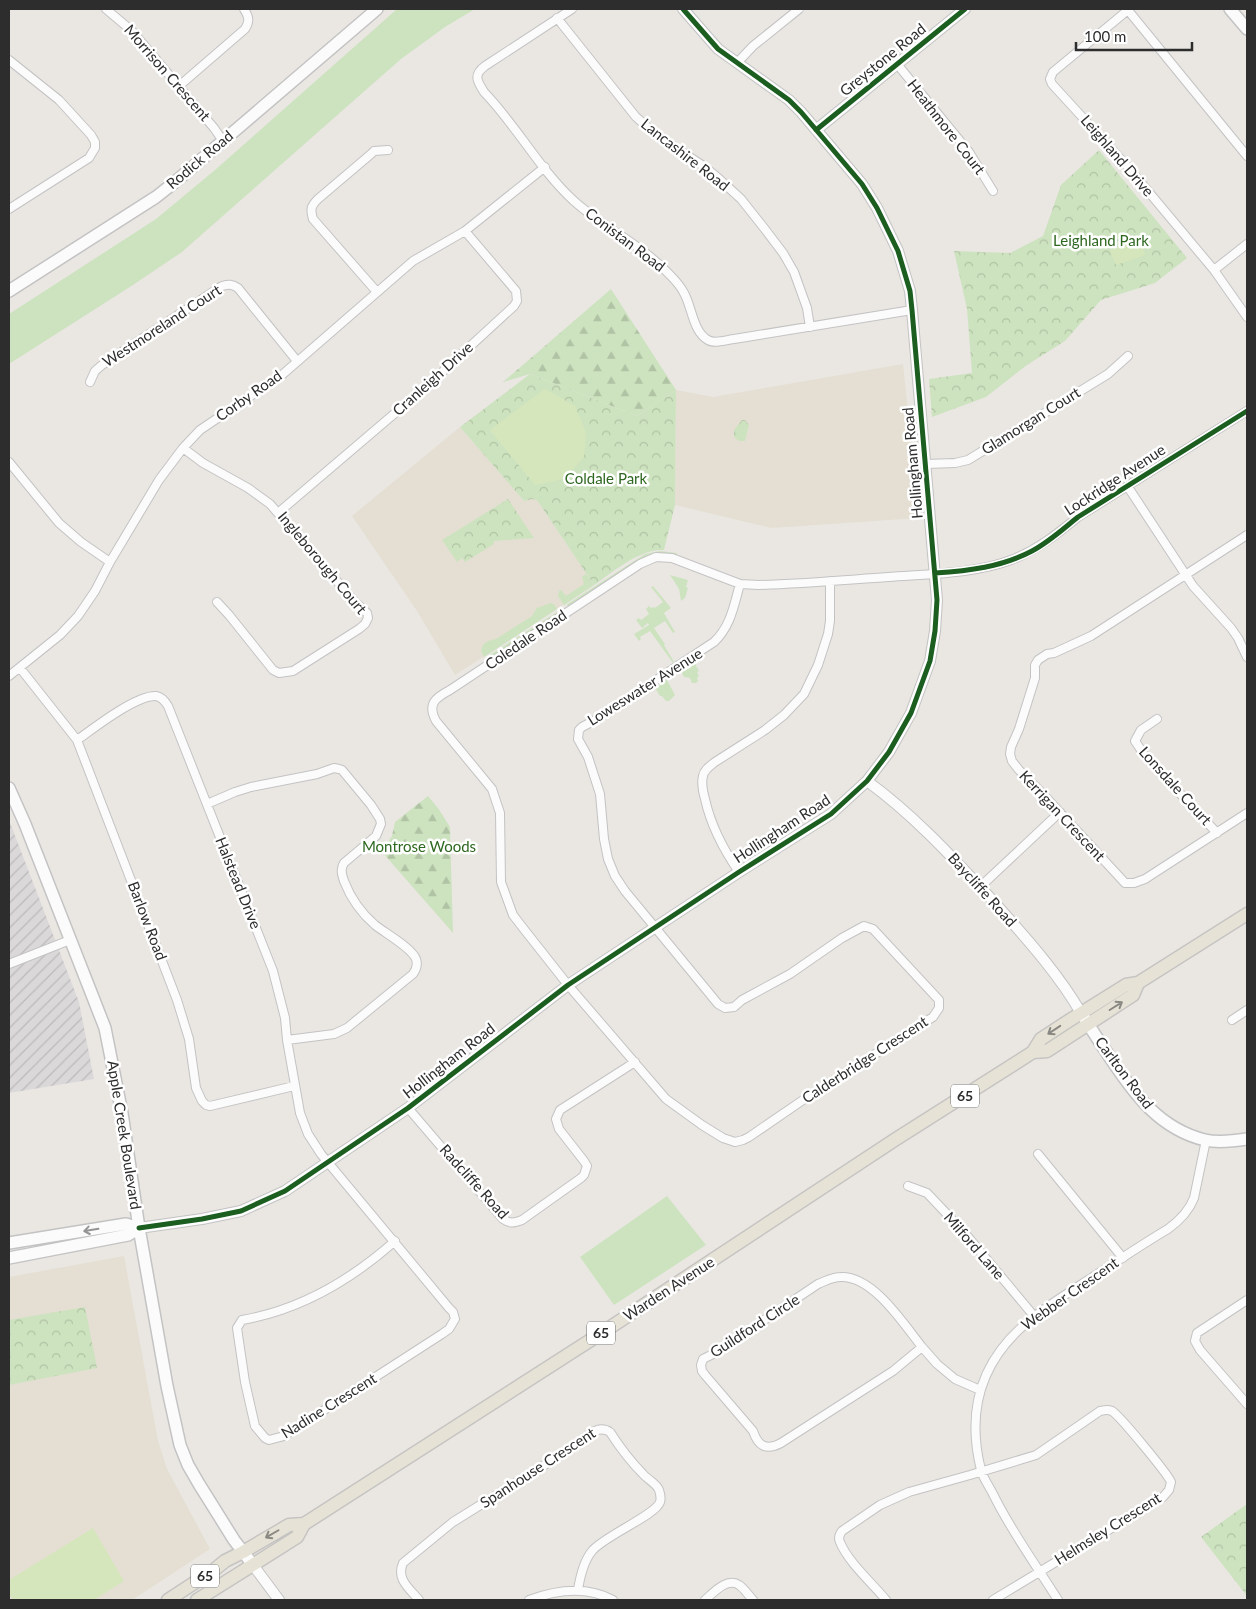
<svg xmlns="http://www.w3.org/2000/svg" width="1256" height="1609" font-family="Lato,sans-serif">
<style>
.industrial{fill:url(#industrial-furrows)}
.education{fill:#e4dfd2}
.grass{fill:#cde3bf}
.forest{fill:url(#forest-firs)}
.park{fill:url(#park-crowns)}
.pitch{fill:#d6e6bc}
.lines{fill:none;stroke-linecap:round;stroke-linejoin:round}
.minor-casing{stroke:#c4c3c3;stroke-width:10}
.tertiary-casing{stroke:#c4c3c3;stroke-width:12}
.secondary-casing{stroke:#c4c3c3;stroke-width:14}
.primary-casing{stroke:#c6c4c3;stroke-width:15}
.minor{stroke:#fcfbfb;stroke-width:8}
.tertiary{stroke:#fcfbfb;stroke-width:10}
.secondary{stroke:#fcfbfb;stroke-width:11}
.primary{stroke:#e6e3d6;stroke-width:12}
.cycleway-casing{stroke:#fff;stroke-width:8}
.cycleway{stroke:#1b5e20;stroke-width:5}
.oneway{stroke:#8a8882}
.oneway2{stroke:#949494}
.labels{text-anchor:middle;stroke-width:5;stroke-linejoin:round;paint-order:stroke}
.shield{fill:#fff;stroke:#6c6c6c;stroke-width:1}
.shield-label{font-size:14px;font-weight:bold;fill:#2d2d2d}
.street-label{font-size:15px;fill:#2d2d2d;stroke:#fff}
.park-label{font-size:15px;fill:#2e6720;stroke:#fff}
</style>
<defs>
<pattern id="industrial-furrows" width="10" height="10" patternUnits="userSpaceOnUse" patternTransform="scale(1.25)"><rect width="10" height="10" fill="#dbd8da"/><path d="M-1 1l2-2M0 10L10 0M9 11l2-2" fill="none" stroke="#bcbabb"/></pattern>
<pattern id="forest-firs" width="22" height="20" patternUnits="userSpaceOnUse" patternTransform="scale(1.25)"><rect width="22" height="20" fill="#cde3bf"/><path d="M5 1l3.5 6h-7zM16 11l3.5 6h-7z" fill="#b0c3a4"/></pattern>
<pattern id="park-crowns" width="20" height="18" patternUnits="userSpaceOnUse" patternTransform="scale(1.25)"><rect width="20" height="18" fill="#cde3bf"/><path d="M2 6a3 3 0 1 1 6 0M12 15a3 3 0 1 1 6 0" fill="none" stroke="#b0c3a4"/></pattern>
</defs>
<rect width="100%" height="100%" fill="#eae7e3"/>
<!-- industrial -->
<path class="industrial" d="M9,820L79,1002L94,1079L9,1093Z"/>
<!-- education -->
<path class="education" d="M903,364L919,518L771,528L675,505L676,390L713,397Z
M460,427L524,501L532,499L537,500L594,585L455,675L417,611L352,516Z
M124,1256L158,1441L167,1469L210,1549L132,1600H9V1277Z"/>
<!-- grass -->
<path class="grass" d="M397,9H475L445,27L401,59L182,252L133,285L9,364V314L156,219L215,170Z
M660,551L677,553L676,557L661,554L570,606L566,605L645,554Z
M586,574L594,585L564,605L558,596L559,591L561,590L566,596L584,584L582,577Z
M670,575L688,580L686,587L688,588L685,598L681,601L679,589Z
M653,586L671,608L664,613L675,632L673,633L665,621L654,628L665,644L664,645L674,662L673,663L650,631L640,637L641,639L639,641L634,634L649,625L648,623L642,628L636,620L639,618L641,620L649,614L646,609L649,606L651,608L654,607L655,608L663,602L651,587Z
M551,603L555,605L557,609L484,657L481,651L483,645L488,641L496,639L532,616L537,608Z
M557,612V616L492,658H485Z
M694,662L699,671L697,672L699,676L697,678L698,681L696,683H692L690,678L684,677L680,670Z
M667,680L675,695L669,701H666L662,696H660L655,688Z
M667,1196L706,1245L614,1305L580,1257Z"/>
<!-- forest -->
<path class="forest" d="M611,289L676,390L637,416L530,374L503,382Z
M428,796L438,808L450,827L453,933L382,852L392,836L395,822Z"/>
<!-- park -->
<path class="park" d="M1099,150L1187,258L1155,283L1101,300L1065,341L1027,365L986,397L932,417L929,379L972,373L967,309L954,251L1010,253L1043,236L1061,185Z
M530,374L637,416L676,390L675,505L664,550C640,548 613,572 594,585L537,500L532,499L524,501L460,427Z
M742,420H745L749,425L745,441H739L734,437V430Z
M508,499L534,538L494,541V544L465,562L462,558L457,562L442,540Z
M85,1307L97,1368L9,1385V1320Z
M1247,1504V1596L1201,1537Z"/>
<!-- pitch -->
<path class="pitch" d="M1139,239L1145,255L1116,265L1110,250Z
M545,389L575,406L586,433L584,457L564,479L535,485L490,430Z
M93,1528L124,1581L94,1600H13L9,1594V1580Z"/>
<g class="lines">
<defs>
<path id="minor" d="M106,9L132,31L214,128L223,141
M572,9L485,66C473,75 477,81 484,92C516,125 540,170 574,201C604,228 642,245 670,275C675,280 681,287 684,293C692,307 693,332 708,340C714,344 727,340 734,339L912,310
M1127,9L1247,156
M1128,10L1053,72L1050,79L1052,84L1127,166L1214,270L1247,317
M557,18L636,117L659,137L705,167L717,177L741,199L764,228L783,253L794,272L807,308L810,327
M9,60L59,100L91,135L95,142V148L89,158L9,209
M737,63L753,46L799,9
M897,64L969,152L993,191
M179,86L245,29C250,21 249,17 244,9
M1214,270L1247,244
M377,292L313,219C310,209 311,206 318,199L371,154L374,151L388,150
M90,382L95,371L102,365L222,286C229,284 232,284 238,288L297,361
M183,448L203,463L248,488L270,504L356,603L367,613L368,618L365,624L359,629L293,671L279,673L273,670L229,615L217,602
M9,462L59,523L81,542L110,562
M926,464L955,463L968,460L1108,374L1128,356
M1128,487L1193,586L1231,628L1238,638L1247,657
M279,512L428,385L514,306L517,301L516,291L465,231
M1247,535L1091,636L1054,653L1047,654L1038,660L1035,665V678L1019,729L1011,747L1010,754L1012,761L1019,770L1040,791L1125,883H1134L1145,879L1247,813
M740,584C734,605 731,626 714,642L597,719L582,727L579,730L578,739L588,757L600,794L604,839L608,859L615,876L625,891L709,993L718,1004L725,1008L734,1007L742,1000L790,974L842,938L864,926L873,929L939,1000V1008L933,1017L803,1100L749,1137L743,1140L735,1142L723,1138L702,1125L666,1099L568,985L523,928L513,915L501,882L500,813L492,789L436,721C427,704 435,698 450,690L640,564L656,557L672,558L740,584L759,585C802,584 845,580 888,577C927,574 974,574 1011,560C1037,550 1057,534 1078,517L1247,411
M20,668L77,740L177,1000L189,1039L196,1088L202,1101L206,1105L210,1106L294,1086
M9,676L60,635L78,616L95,591L110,562L159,480L183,448L200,430L283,374L413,261L465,231L545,167
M1157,719L1141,730L1135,741L1145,756L1217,833
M77,740C94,728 136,695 156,696C162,697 165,701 168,706L273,971L285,1018L287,1040L300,1113L308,1134L321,1154L449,1308L453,1312L455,1319L449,1329L442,1334L284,1436L269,1440L265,1438L255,1426L245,1382L237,1328L242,1320C300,1310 351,1280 395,1241
M207,804L235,792L251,787L317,774L334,768L339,769L342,770L371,805L380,819L381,824L376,836L344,863C340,869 342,875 344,881C351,899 361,913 375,925C385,933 412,948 416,959C418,965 416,970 413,974L347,1028L334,1034L287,1040
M739,872C723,849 711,826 705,799C703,792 701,784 703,776C704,770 710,766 715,762L765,730L784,715L804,694L818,665L828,634L830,621V581
M980,887L1060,812
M9,964L70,940
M1232,1020L1247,1010
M408,1108L503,1219C510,1224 514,1223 522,1220L581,1178L584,1175L587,1166L584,1161L559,1129L556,1119L560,1110L635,1062
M1038,1154L1123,1258
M908,1186L927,1193L963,1231L1034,1316
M1247,1300L1203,1329L1197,1333L1195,1341L1200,1350L1247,1404
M922,1347C903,1323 873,1276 841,1277C832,1277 826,1281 818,1284L715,1353L703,1359L701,1365L702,1371L705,1375L753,1431C758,1446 766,1451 781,1443L893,1371L922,1347L937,1364L955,1379L980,1390
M419,1600C409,1588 396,1579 403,1563L453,1522L575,1446C584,1439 597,1423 610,1432C619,1446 631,1462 643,1474C647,1479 657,1484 659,1490C660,1493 661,1499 660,1502C656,1515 604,1536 592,1551C583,1562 580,1577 578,1590
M529,1600C556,1590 587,1586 613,1600
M705,1600C713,1593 727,1577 739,1585C744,1588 749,1596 753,1600
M886,1600C872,1583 848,1562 840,1542C838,1538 839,1535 842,1531L880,1505L909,1492L970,1475L1036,1455L1100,1411C1105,1410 1107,1409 1112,1411C1120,1416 1167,1473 1171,1482L1169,1490L1163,1497L993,1600
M1058,1600C1036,1565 1011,1531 993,1494C989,1486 983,1478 981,1470C967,1414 979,1365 1023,1326C1041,1309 1064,1296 1085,1282C1112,1265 1139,1246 1168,1229C1179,1221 1189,1211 1194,1198L1206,1140"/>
<path id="tertiary" d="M816,130L965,9
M867,781C915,816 954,859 994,902C1025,937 1058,973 1081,1013
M139,1228L202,1219L241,1211L285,1191L408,1108L568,985L739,872L831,814L867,781L889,752L911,713L930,661L935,631L937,600L912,310L910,291L898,251L877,208L862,184L801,112L789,100L718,49L683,9
M253,1565L279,1600"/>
<path id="secondary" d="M1230,9L1247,29
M9,291L156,197L175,182L377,9
M9,788L25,824L105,1028L122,1113L139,1228L167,1386L180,1445L188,1465L199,1484L234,1540L253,1565
M1084,1017C1092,1031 1102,1045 1111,1059C1135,1095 1160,1129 1205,1140C1218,1143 1234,1141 1247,1139
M9,1243L126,1224L139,1228
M9,1258L128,1235L139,1228"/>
<path id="primary" d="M1033,1052L1041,1039L1070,1020L1126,985L1138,983L1247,914
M168,1600L214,1570L225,1561L243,1552L289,1525L304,1524L597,1336L896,1139L1033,1052L1047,1051L1133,995L1138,983
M197,1600L297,1537L304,1524"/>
</defs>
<!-- minor casing -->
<use href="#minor" class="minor-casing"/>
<!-- tertiary casing -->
<use href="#tertiary" class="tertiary-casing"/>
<!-- secondary casing -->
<use href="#secondary" class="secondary-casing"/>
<!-- primary casing -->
<use href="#primary" class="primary-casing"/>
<!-- minor -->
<use href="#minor" class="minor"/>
<!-- tertiary -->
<use href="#tertiary" class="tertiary"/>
<!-- secondary -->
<use href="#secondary" class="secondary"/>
<!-- primary -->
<use href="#primary" class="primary"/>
<defs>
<path id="cycleway" d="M816,130L965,9
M935,573C968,571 1002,567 1032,551C1049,542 1063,529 1078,517L1247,411
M139,1228L202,1219L241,1211L285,1191L408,1108L568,985L739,872L831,814L867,781L889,752L911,713L930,661L935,631L937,600L912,310L910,291L898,251L877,208L862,184L801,112L789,100L718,49L683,9"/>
</defs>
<!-- cycleway casing -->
<use href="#cycleway" class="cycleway-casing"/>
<!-- cycleway -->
<use href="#cycleway" class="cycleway"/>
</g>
<!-- one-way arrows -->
<defs><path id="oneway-shaft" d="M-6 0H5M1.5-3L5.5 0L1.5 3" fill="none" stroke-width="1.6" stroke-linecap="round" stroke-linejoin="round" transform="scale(1.25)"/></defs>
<g class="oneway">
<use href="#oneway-shaft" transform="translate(1116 1006) rotate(-32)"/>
<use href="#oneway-shaft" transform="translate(1054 1030) rotate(146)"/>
<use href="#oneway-shaft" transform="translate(272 1534) rotate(150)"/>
</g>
<use class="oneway2" href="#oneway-shaft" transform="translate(91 1230) rotate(171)"/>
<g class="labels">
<!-- shield labels -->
<g class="shield">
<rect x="951" y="1084.5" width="28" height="23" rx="4"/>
<rect x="587" y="1321.5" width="28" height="23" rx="4"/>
<rect x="191" y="1564.5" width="28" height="23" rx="4"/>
</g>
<g class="shield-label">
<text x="965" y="1101">65</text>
<text x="601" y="1338">65</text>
<text x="205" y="1581">65</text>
</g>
<!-- street labels -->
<g class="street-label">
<text transform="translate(883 60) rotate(-39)" y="5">Greystone Road</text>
<text transform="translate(167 73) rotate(49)" y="5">Morrison Crescent</text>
<text transform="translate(946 127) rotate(52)" y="5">Heathmore Court</text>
<text transform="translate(685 155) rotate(38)" y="5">Lancashire Road</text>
<text transform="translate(1117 156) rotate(49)" y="5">Leighland Drive</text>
<text transform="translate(200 160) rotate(-40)" y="5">Rodick Road</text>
<text transform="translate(625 240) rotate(37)" y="5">Conistan Road</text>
<text transform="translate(162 326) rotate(-33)" y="5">Westmoreland Court</text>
<text transform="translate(433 379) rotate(-42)" y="5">Cranleigh Drive</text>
<text transform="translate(249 396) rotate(-35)" y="5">Corby Road</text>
<text transform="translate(1031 421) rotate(-32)" y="5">Glamorgan Court</text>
<text transform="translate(913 463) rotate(-95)" y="5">Hollingham Road</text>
<text transform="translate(1115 480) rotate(-33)" y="5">Lockridge Avenue</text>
<text transform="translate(322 563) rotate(50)" y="5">Ingleborough Court</text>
<text transform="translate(526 640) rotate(-34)" y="5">Coledale Road</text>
<text transform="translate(645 687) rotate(-32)" y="5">Loweswater Avenue</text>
<text transform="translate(1175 786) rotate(48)" y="5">Lonsdale Court</text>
<text transform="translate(1062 816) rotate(47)" y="5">Kerrigan Crescent</text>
<text transform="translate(782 829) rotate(-33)" y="5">Hollingham Road</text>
<text transform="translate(238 883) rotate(68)" y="5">Halstead Drive</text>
<text transform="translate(982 890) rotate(48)" y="5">Baycliffe Road</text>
<text transform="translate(147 921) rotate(69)" y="5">Barlow Road</text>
<text transform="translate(865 1060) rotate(-33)" y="5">Calderbridge Crescent</text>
<text transform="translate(449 1061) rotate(-38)" y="5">Hollingham Road</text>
<text transform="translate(1124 1073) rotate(53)" y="5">Carlton Road</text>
<text transform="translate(124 1135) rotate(81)" y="5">Apple Creek Boulevard</text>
<text transform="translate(474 1182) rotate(48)" y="5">Radcliffe Road</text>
<text transform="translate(974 1246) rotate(49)" y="5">Milford Lane</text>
<text transform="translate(669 1289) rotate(-33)" y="5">Warden Avenue</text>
<text transform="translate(1070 1294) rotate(-35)" y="5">Webber Crescent</text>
<text transform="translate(755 1326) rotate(-33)" y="5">Guildford Circle</text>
<text transform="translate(329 1406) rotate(-32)" y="5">Nadine Crescent</text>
<text transform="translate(538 1468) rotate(-33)" y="5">Spanhouse Crescent</text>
<text transform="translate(1108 1529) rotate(-32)" y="5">Helmsley Crescent</text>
</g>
<!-- park labels -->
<g class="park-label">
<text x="1101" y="246">Leighland Park</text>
<text x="606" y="484">Coldale Park</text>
<text x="419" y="852">Montrose Woods</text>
</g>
</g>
<!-- border -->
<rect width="1256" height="1609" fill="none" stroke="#2d2d2d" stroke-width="20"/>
<!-- scale -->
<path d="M1076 42v8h116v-8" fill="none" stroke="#2d2d2d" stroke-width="2.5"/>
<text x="1084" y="42" font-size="15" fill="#2d2d2d" stroke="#ffffff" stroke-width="4" paint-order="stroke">100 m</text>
</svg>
